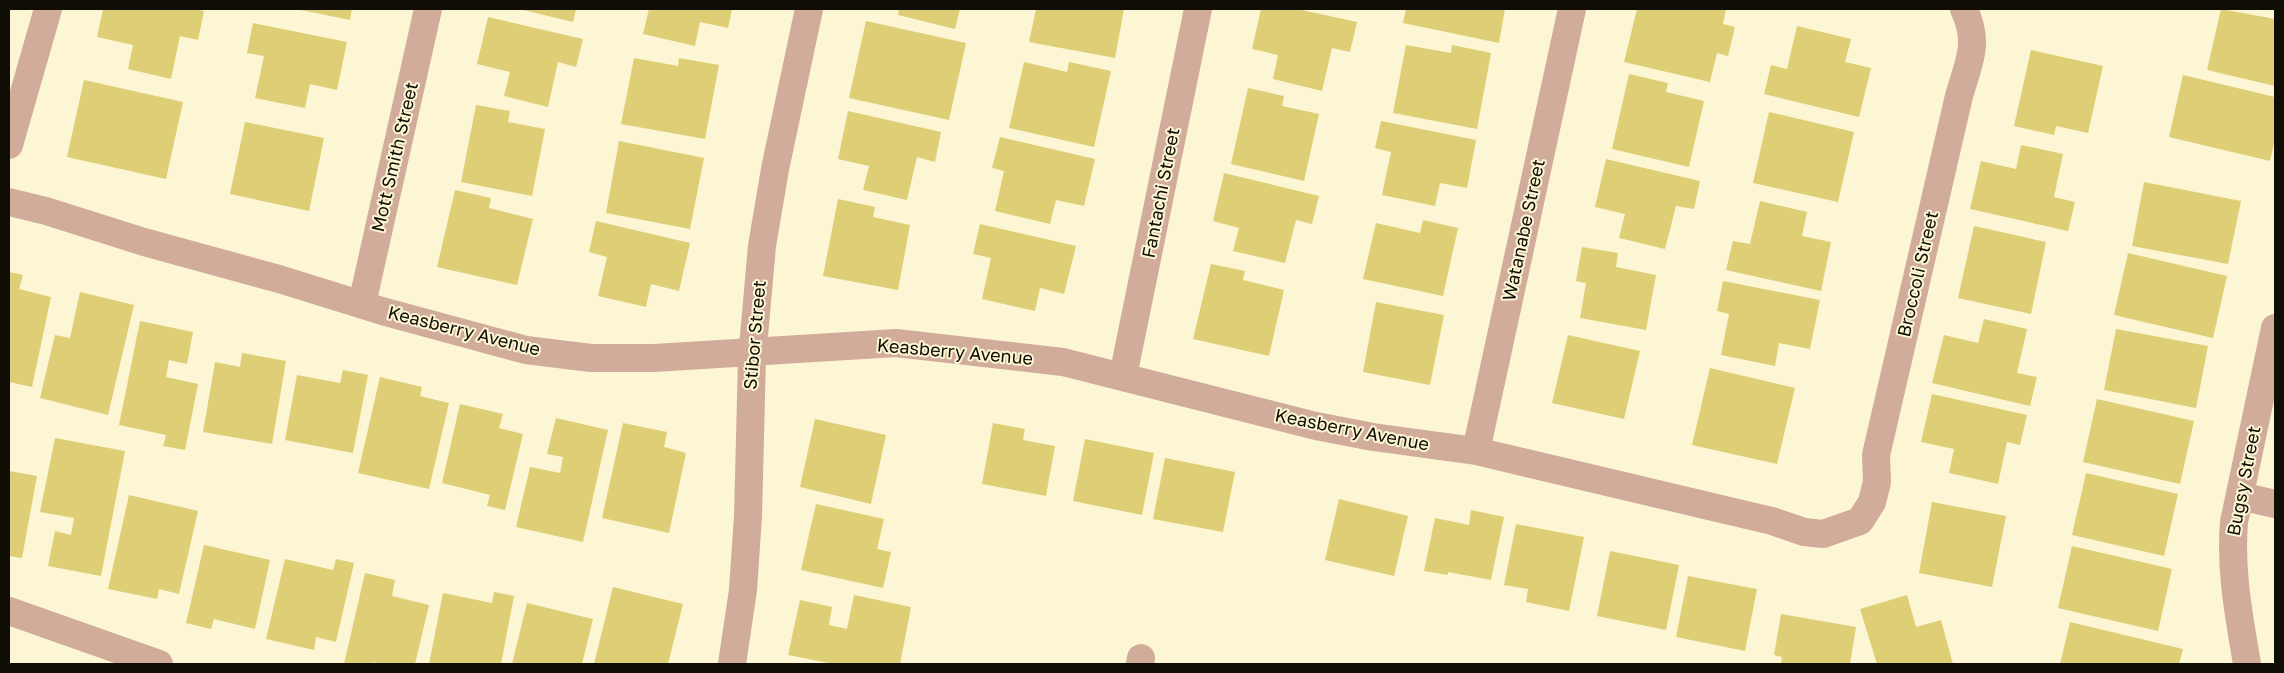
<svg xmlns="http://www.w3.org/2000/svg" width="2284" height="673" font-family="'Golos Text',sans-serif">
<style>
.building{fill:#dece76}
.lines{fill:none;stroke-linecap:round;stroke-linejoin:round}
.minor{stroke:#d1ac9b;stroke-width:28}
.labels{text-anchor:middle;stroke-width:4;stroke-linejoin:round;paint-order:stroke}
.street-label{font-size:18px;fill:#100d04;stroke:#fcf6d5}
</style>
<rect width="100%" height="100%" fill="#fcf6d5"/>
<!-- building -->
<path class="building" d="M103,9H194L204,11L198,40L180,36L171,79L128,69L133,45L97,37Z
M296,9H352L350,20Z
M519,9H576L573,22Z
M649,9H732L728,28L700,22L695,46L643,34Z
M899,9H960L955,29L898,15Z
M1036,9H1124L1115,58L1029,42Z
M1261,9H1297L1357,22L1350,52L1332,48L1322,91L1273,79L1278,55L1252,49Z
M1406,9H1505L1499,43L1403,23Z
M1637,9H1726L1723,24L1735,27L1728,56L1717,53L1710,82L1624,62Z
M2221,9L2275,19V86L2207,70Z
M488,17L583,39L576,67L558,62L548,107L504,96L510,72L477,64Z
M866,21L966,43L949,120L849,98Z
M253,23L347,42L337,90L310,84L305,108L255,98L264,56L247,53Z
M1797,26L1851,39L1845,62L1871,68L1859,117L1764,94L1771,65L1787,69Z
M1406,45L1451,53L1452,45L1491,53L1477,129L1393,113Z
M2031,50L2103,66L2088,133L2056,126L2054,135L2014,126Z
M634,58L678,66L679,58L719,65L705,139L621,124Z
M1024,62L1067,72L1069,62L1111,71L1094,147L1009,128Z
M1629,74L1668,83L1666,92L1704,101L1689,167L1612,149Z
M2183,75L2275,97V139L2270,161L2169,137Z
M84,80L183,102L166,179L67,157Z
M1248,88L1284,96L1282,106L1319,114L1304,181L1231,164Z
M476,105L510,111L508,122L545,129L532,196L461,182Z
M848,111L941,132L935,162L917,157L907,200L863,190L869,166L838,159Z
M1769,112L1854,132L1838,202L1753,183Z
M1381,121L1476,140L1467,188L1440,183L1435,206L1382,195L1391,152L1375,148Z
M245,122L324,138L309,211L230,194Z
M1000,137L1095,159L1084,206L1056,200L1050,224L995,211L1004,171L992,168Z
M619,141L704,158L690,229L606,213Z
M2021,145L2063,154L2054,197L2075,202L2068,231L1970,209L1981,161L2016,169Z
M1606,159L1700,181L1694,209L1676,206L1665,249L1619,238L1625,214L1595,207Z
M1224,173L1319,196L1312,224L1296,220L1285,263L1233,251L1239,228L1213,221Z
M2144,182L2241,201L2228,264L2132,246Z
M455,190L491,198L489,208L533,219L517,285L437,267Z
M838,199L875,207L873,217L910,225L898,290L823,276Z
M1760,201L1807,212L1802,236L1831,242L1821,291L1726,270L1733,241L1750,244Z
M1423,220L1458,228L1443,296L1363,279L1376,223L1420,233Z
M596,221L690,243L679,291L651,284L646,307L598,296L607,257L589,252Z
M980,224L1076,246L1064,294L1040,288L1035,311L982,299L991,258L973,254Z
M1974,226L2046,242L2031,314L1958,298Z
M1582,247L1618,253L1616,267L1656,275L1646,330L1580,318L1586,283L1576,281Z
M2128,253L2227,276L2213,338L2114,315Z
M1211,264L1245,271L1243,280L1284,290L1269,356L1193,339Z
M9,272L23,275L19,289L51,297L32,387L9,382Z
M1723,281L1820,300L1810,349L1779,343L1775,366L1721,355L1729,314L1717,311Z
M80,292L134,305L108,415L40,398L55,335L70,338Z
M1376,302L1444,315L1430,385L1363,372Z
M1984,319L2027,329L2017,373L2037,377L2030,406L1932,383L1944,335L1978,343Z
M140,321L193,332L187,364L169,360L166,377L198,384L185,450L163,446L166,435L119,425Z
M2116,329L2208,346L2196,408L2104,390Z
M1568,335L1640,351L1624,419L1552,403Z
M242,353L286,361L272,444L203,432L215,362L240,367Z
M1710,368L1795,388L1777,464L1692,445Z
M343,370L368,375L353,453L285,440L297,375L340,383Z
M380,377L422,387L420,396L449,403L429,489L358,473Z
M1932,394L2027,415L2020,445L2007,442L1998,484L1949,473L1954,449L1921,442Z
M2097,399L2194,421L2180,484L2083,462Z
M460,404L503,414L499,428L523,434L505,510L487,506L490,495L442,483Z
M556,418L608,430L583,542L516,527L530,467L560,473L563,457L547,454Z
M815,419L886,435L871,504L800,487Z
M623,423L667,432L664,447L686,453L669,533L602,518Z
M993,423L1025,429L1023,440L1055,446L1046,496L982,484Z
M55,438L125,451L101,576L48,566L55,531L71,535L74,518L40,512Z
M1085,439L1154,453L1142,515L1073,501Z
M1165,458L1235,472L1223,532L1153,519Z
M9,471L37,476L22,558L9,556Z
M2086,473L2178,494L2164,556L2072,535Z
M129,495L198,511L179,594L159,589L157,599L108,589Z
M1339,499L1408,516L1394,576L1325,560Z
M1932,502L2006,516L1992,587L1919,573Z
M816,504L884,519L877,549L891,552L883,588L801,570Z
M1471,510L1504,517L1491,580L1448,572V575L1424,571L1435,518L1469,525Z
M1516,524L1584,537L1569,611L1526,602L1528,589L1504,585Z
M204,545L270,560L255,629L214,619L211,629L186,623Z
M2072,546L2172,569L2158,631L2058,608Z
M1610,551L1679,565L1666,630L1597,616Z
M285,559L333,570L336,559L354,563L336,642L316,637L314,650L266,639Z
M365,573L395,580L392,596L429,605L415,664H382L372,662V664H344Z
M1688,576L1757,589L1745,651L1676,637Z
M613,587L683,604L668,664H594Z
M494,592L514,596L501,664H429L443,593L492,603Z
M854,595L911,607L900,664H834L788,655L800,600L832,607L829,625L847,629Z
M1907,595L1916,627L1941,620L1953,664H1877L1860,609Z
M527,603L593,619L582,664H512Z
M1781,614L1856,627L1850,664H1781L1782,657L1774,655Z
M2070,622L2183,649L2179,664H2060Z"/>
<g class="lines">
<!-- minor -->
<path class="minor" d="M9,145L48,9
M9,202L46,211L144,242L279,279L382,311L526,350L591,358H654L896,343L1063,362L1316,426L1373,437L1476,451L1772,521L1804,532L1823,534L1860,521L1872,502L1877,482L1876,455L1959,96C1969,61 1980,44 1964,9
M362,304L428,9
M1123,376L1198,9
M1476,451L1572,9
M2240,496L2275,504
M9,611L159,664
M732,664L743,590L748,516L752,358L762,246L775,169L809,9
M1140,664L1141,658
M2247,664C2239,616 2230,571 2234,522L2275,328"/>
</g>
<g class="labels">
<!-- street labels -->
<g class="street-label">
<text transform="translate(395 157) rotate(-77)" y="6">Mott Smith Street</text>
<text transform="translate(1161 193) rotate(-79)" y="6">Fantachi Street</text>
<text transform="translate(1524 230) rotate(-78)" y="6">Watanabe Street</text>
<text transform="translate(1918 274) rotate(-77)" y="6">Broccoli Street</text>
<text transform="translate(464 331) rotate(14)" y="6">Keasberry Avenue</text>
<text transform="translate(755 335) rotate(-85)" y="6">Stibor Street</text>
<text transform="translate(955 352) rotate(5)" y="6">Keasberry Avenue</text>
<text transform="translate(1352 430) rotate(11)" y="6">Keasberry Avenue</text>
<text transform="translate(2244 481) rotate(-79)" y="6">Bugsy Street</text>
</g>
</g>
<!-- border -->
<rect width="2284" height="673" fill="none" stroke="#100d04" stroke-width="20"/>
</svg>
